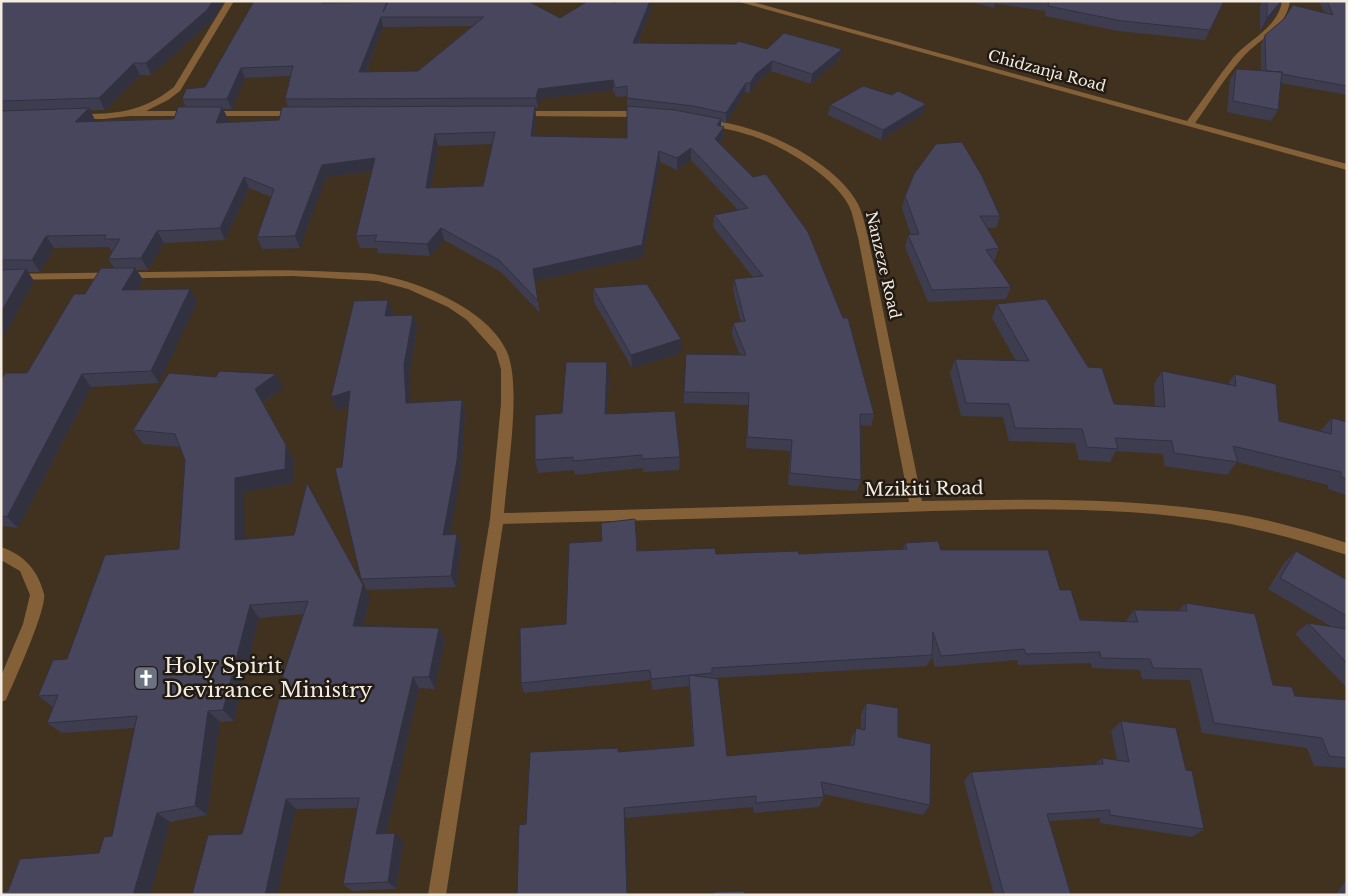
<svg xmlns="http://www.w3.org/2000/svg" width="1348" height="896" font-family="'Libre Baskerville',serif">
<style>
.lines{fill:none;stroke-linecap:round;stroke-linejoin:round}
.minor{fill:#846038;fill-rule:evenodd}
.wall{fill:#3e3c4f;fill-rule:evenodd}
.shaded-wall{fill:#323140}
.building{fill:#48465c;stroke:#323140;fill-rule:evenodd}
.labels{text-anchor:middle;stroke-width:5;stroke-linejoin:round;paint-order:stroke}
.far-street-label{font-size:15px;fill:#f5ece1;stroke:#221b13}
.street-label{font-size:18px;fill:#f5ece1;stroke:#221b13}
.near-poi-label{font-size:21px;fill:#f5ece1;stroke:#221b13;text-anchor:start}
</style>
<rect width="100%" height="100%" fill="#413220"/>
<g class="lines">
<!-- minor -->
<path class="minor" d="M226,1H234L180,91L168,100L146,111H298L302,114L301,116H130L104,119H73V115L76,114C116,114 141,113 174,87Z
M736,1H749L1187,121C1203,100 1217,78 1233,58C1249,39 1278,28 1282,1H1290C1286,29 1260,38 1243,57C1225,77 1211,101 1195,123L1347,164V170Z
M517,111H642L646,114L642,117L520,116L516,113Z
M704,118C721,122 740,125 756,131C790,142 841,171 858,204C863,214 865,226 868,237L922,501C1025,499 1127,497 1229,513C1269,519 1308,531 1347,543V555C1309,543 1271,532 1231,524C1106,502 975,510 848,514C733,518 618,521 503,524L446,895H428L490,519L501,404V369L496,352L467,320L448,307L408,289L378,281L293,276L1,280V274C76,273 150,272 224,271C262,270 299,270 337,272C351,273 365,272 379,275C421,282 489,310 507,352C522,387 507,473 504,513L909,502L858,237C855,227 853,213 848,204C832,175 780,144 749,135C734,130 717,127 701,123V119Z
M1,547C24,555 38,570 44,594C47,609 14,682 6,700L1,702V676L23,624L30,595L20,571L1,560Z"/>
</g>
<!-- wall -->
<path class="wall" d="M1,1H224L212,21L151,75H140L105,110H90L95,120L94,121L174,119L186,107L182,99L205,87L254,1H331L330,3L560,18L615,3L651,10L638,43L767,49H842L840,58L811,84L771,71L755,84L750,93L745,92L726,123L721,122V126L724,127L723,139L719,144L874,414L871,426L860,425L861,480L857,491L788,485L790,451L746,448L748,405L684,403V392L740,355L732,335L733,323L741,322L733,291L734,279L753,277L713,227L714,215L738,210L691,160L677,170L660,162L643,257L535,281L540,313L501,272L444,240L430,256L378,253L377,248H360L356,236L372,171L326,177L300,248L262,249L257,237L271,197L249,188L225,240L164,243L148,270H137L143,280L137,290L190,289L197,302L159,383L91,387L18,528L1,526V380L27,373L85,294L114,268L108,259L113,251H111L109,247L54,248L40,272H28L34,281L1,341ZM472,26L418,71L366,72L383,27ZM290,76L285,99L288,107L279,120L226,122L228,119L223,109H232L245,78ZM613,90L616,97L627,96V138L534,136L536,118L535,108H538L539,99ZM493,144L483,186L431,187L438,146Z
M966,1H1224L1205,40L1118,31L1045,16L1046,11L997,4L994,8Z
M1262,1H1282L1277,10L1260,31V6Z
M1319,1H1347V95L1281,83L1278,110L1271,121L1227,112L1230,80L1236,69L1261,71V44L1265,35L1324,12Z
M830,105L923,114L881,140L828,115Z
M905,196L1000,216L996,228H987L999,248L994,261H993L1011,287L1006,299L928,302L905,247L908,235H911L902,208Z
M593,288L681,353L632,368L594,302Z
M997,304L1088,367L1114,404L1155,407L1154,384L1162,371L1228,384L1235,374L1279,421L1320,431L1332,418L1347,422V495L1328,489V485L1237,462L1227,475L1164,466L1163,454L1116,451L1110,462L1079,460L1075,443L1009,441L1003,417L961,416L950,373L955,359L1016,361L992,318Z
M393,313L392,316L413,315L417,328L409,378L410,403L462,400L465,412L461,473L450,534H457L461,546L456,587L367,590L361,579L342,467L349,406L337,410L331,397Z
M276,374L283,388L263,403L293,459V483L244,492V539L370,598L363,626L439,628L445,640L435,689L419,688L386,834L403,842L396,889L352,891L343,884L357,808L296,809L277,895H192L242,834L285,680L282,678L303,614L259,618L234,721L220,722L207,815L170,822L150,895H1L8,891L99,853L112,836L134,728L62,733L47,723L53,707L38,696L67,659L179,549L185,460L180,447L143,444L133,430L216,377Z
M609,376L607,414L680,457L679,470L643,472V468L575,475L574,470L538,473L535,460Z
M905,543L941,550L1060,590L1080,620L1125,622L1134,610L1178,611L1186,603L1273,685L1295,696L1347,700V768L1314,766L1307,748L1202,733L1190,680L1142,679L1140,670L1092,668L1091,663L1018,665L1017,660L935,667L932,657L927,666L713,678L727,756L850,746L851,740L856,728L861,729V715L866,703L898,737L930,805L923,815L823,794L824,797L819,807L754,813L753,807L626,818L526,824L619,752L693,746L689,686L652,690L651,680L524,693L521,683L566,624L637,551L716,554H799L903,549Z
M1296,551L1346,580L1347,579V688L1295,634L1308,623L1332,627L1268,589L1284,563Z
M1121,721L1186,770L1204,829L1192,837L1100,823V818L1049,821L1071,895H994L964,781L971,772L1095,764L1102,758L1117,760L1111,731Z
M1347,879V895H1335Z"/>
<!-- shaded-wall -->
<path class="shaded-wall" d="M213,1H224L212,21L151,75L146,63Z
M651,1V10L634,52L633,43Z
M996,1H998L994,8Z
M1281,1H1282L1277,10L1260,31L1267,18Z
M381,17L383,27L362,81L359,72Z
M842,49L840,58L811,84L812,74Z
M772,61L771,71L755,84L750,93V83L756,74Z
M134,63L140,75L105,110L99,98Z
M241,68L245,78L232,109L227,99Z
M613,80V90L539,99L538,108L536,98L538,89Z
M746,83L745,92L726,123V113Z
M926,104L923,114L881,140L883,130Z
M535,106L536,118L532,148L531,136Z
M222,107L228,119L221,135L216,123Z
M89,108L95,120L82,134L75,122Z
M721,119V131L724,127L723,139L714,151L715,139L717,125Z
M435,134L438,146L429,199L426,188Z
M691,148V160L677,170V158Z
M659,151L660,162L643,257L535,281L540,313L533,269Z
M375,158L379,170L326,177L300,248L295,236L322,165Z
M244,177L249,188L225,240L220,228Z
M441,228L444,240L430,256L427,244Z
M157,231L164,243L148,270L141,258Z
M46,236L54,248L40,272L32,260Z
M135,268L143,280L130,302L122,290Z
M26,269L34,281L1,341V312Z
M190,289L197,302L159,383L151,371Z
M388,300L393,313L389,329L385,316Z
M413,315L417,328L409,378L411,416L406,403L404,365Z
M681,339V353L632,368L631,355Z
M607,362L609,376L606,428L605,414Z
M82,374L91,387L18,528L7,517Z
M276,374L283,388L262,403L255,389Z
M350,391L356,404L337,410L331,397Z
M462,400L465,412L461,473L448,547L443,535Z
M286,445L293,459V483L244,492L245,553L235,540V478Z
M457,534L461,546L456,587L451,576Z
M363,585L370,598L360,638L353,626Z
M250,605L259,618L234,721L223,710Z
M439,628L445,640L435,689L429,677Z
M413,677L419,688L384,843L376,834Z
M208,711L220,722L207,815L195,806Z
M286,799L296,809L277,895H265Z
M624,808L626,818L628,895H627Z
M157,813L170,822L150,895H133Z
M395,833L403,842L396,889L388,882Z"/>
<!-- building -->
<path class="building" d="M1,1H213L207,10L146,63H134L99,98L1,101Z
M254,1H323L322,3L387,2L383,12L388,1H528L560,18L588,1H608L615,3L616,1H650L633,43L736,44L738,41L767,49L784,33L842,49L812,74L772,61L756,74L750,83H746L726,113L693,106L627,98V86L615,88L613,80L538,89L536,98L285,99L293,66L241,68L227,99H182L186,89L205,87ZM381,17H484L418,71L359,72Z
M1049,1H1224L1210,30L1122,21L1048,6Z
M1267,1H1281L1267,18Z
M1327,1H1347V86L1282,74V72L1266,71L1265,35L1284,19L1293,5L1333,15Z
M1236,69L1282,72L1278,110L1233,101Z
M863,86L892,95L898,91L926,104L883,130L830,105Z
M535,106L531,136L627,138V106L675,110L721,119L717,125L724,127L715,139L753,177L766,174L808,232L843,318H848L874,414H860L861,480L790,473L792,440L747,437L749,393L684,392L686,354L746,355L733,323L745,321L734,279L763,276L714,215L748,208L691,148L677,158L659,151L642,245L533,269L538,301L499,260L441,228L427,244L374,241L377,235L356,236L375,158L322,165L295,236L257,237L274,189L244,177L220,228L157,231L141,258L108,259L120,239H104L106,235L46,236L32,260H1V111L89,108L75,122L174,119L178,107H222L216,123L279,120L282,107ZM495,132L483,186L426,188L435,134Z
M962,142L982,176L1000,216H980L999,248L986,250L1011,287L932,290L908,235L919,234L905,196L914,174L936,144Z
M101,268H135L122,290L190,289L151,371L82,374L7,517L1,516V380L5,373H27L74,294H85Z
M26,269L1,312V270Z
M647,284L681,339L631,355L593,288Z
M1046,299L1088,367L1102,368L1114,404L1165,407L1162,371L1236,386L1235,374L1276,384L1279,421L1331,434L1332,418L1347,422V479L1341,477V472L1233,446L1238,462L1174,453L1172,441L1115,438L1118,449L1087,447L1082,429L1015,428L1009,404L966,403L955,359L1029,361L997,304Z
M388,300L385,316L413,315L404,365L406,403L462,400L457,460L443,535L457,534L451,576L361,579L335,468L342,467L350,391L331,397L354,301Z
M566,362H607L605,414L675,411L680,457L642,459V455L573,461V457L535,460V415L562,413Z
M219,371L276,374L255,389L286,445L285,469L235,478V540L294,535L307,483L363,585L353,626L439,628L429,677H413L376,834L395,833L388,882L343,884L359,798L286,799L265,895H192L208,835L242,834L285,678H282L308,601L250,605L223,710L208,711L195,806L157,813L133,895H1V892L8,891L20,859L99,853L104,837L112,836L137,716L47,723L58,695L38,696L53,660L67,659L105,555L179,549L185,460L175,434L133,430L169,373L216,377Z
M635,519L637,551L715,548L716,554L798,551L799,554L907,549L905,543L938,541L941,550H1048L1060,590H1071L1080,620L1138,622L1134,610L1187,611L1186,603L1255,614L1273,685L1292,687L1295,696L1347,700V758L1329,756L1322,738L1214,723L1201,669L1153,668L1150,659L1101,658L1100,652L1026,654L1024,649L941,656L933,632L932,655L712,668V673L651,679L650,670L521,683L520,628L566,624L569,543L602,541L601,523Z
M1296,551L1347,580V616L1280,578Z
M1308,623L1347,629V663Z
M689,675L718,679L727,756L854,745L856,728L865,730L866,703L898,708V737L931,744L930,805L821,782L824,797L756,803V796L624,808L627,895H517L519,825L526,824L530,752L618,748V752L694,746Z
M1121,721L1176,728L1186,770L1192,771L1204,829L1110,815V810L1047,814L1071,895H1004L971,772L1103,764L1102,758L1129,762Z
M744,891L745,895H713V892Z"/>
<!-- icons -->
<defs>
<symbol id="church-square" viewBox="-11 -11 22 22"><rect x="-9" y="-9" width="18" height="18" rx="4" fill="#6b7280" stroke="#221b13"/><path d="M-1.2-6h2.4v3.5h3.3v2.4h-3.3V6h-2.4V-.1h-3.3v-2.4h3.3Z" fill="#fff"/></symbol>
</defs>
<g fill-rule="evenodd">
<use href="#church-square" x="132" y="664" width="28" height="28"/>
</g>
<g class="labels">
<!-- far-street labels -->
<g class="far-street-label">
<text transform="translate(1047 71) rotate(15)" y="5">Chidzanja Road</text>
<text transform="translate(883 265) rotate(77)" y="5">Nanzeze Road</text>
</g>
<!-- street labels -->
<g class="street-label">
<text transform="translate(924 489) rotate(-1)" y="6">Mzikiti Road</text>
</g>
<!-- near-poi labels -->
<g class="near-poi-label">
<text x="164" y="673">Holy Spirit<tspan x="164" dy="24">Devirance Ministry</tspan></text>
</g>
</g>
<!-- border -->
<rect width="1348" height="896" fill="none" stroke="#f5ece1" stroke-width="5"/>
</svg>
